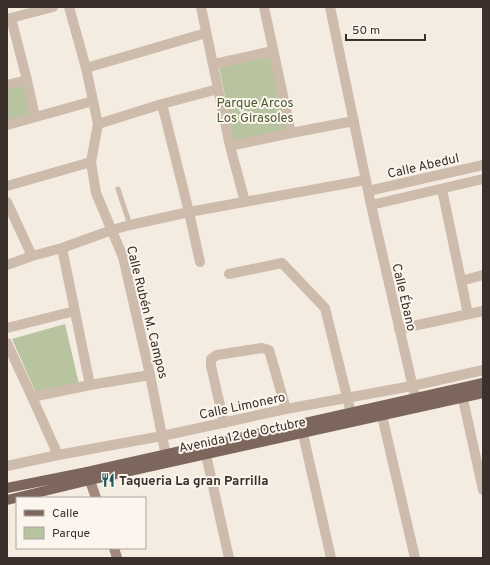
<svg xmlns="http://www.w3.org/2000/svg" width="490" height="565" font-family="Overpass,sans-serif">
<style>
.green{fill:#b8c4a0}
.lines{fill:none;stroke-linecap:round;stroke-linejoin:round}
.service{stroke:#cdbbac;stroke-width:5}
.minor{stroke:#cdbbac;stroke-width:10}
.tertiary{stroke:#cdbbac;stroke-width:10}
.secondary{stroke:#a18a7d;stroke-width:10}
.primary{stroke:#7d675c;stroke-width:10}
.labels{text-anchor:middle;stroke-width:4;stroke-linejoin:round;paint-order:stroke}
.park-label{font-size:13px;fill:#4a5a2e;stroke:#fbf5ee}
.street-label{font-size:13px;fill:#3b302b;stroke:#fbf5ee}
.poi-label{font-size:13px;font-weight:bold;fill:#3b302b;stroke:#fbf5ee;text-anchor:start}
</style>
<rect width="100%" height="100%" fill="#f4ebe1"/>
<!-- green -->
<path class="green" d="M272,53L288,132L234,143L219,66Z
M26,84L31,115L7,122V89Z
M65,324L79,384L36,393L12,339Z"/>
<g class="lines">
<!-- service -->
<path class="service" d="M118,189L130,225"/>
<!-- minor -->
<path class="minor" d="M201,7L230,146L245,202
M264,7L291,133
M11,18L27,80L35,117
M214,64L273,51
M86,68L206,33
M7,85L27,80
M162,104L189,212L200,262
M98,124L162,104L218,89
M7,125L93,101
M230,146L291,133L354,121
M442,189L468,314
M7,202L32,256
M62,248L90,385
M7,265L32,256L62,248L112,230L130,225L189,212L366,180
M229,274L282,263L325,308L351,413
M461,281L483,275
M7,328L75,311
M399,329L483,311
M7,343L32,397L58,455
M461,390L483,490
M32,397L90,385L150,375
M380,407L415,558
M224,423L211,366V359L217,355L262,348L269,350L286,409
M301,425L331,558
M204,446L229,558"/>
<!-- tertiary -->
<path class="tertiary" d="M69,7L86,68L98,124L91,162L96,193L123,257L150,375L167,461
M330,7L371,205L414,392
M7,19L53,7
M7,186L91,162
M368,191L483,165
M371,205L483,179
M7,466L58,455L162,436L286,409L412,386L483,370"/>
<!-- secondary -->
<path class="secondary" d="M87,472L96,498
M114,548L117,558"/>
<!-- primary -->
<path class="primary" d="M7,488L87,472L483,383
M7,500L90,480L483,393"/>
</g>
<!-- icons -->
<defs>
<symbol id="restaurant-bare" viewBox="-9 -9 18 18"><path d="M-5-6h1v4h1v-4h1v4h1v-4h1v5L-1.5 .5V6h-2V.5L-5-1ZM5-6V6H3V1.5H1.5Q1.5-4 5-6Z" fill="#1f5a5e" stroke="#fbf5ee" stroke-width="2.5" paint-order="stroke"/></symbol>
</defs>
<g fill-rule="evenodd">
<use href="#restaurant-bare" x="98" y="470" width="20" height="20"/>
</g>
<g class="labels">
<!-- park labels -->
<g class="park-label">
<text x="255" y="107">Parque Arcos<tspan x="255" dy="15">Los Girasoles</tspan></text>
</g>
<!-- street labels -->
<g class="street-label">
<text transform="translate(423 165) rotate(-13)" y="5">Calle Abedul</text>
<text transform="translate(405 297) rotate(77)" y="5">Calle Ébano</text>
<text transform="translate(148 312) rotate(76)" y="5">Calle Rubén M. Campos</text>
<text transform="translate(242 405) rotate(-12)" y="5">Calle Limonero</text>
<text transform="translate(242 434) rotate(-12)" y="5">Avenida 12 de Octubre</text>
</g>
<!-- poi labels -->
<g class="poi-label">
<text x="119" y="485">Taqueria La gran Parrilla</text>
</g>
</g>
<!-- border -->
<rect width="490" height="565" fill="none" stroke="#3b302b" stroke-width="16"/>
<!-- legend -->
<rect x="16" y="497" width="130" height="52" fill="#fbf5ee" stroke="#aea6a0"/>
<rect x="24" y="510" width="20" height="6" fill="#7d675c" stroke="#aea6a0"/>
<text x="52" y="517" font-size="12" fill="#3b302b">Calle</text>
<rect x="24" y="527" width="20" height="12" fill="#b8c4a0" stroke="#aea6a0"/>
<text x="52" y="537" font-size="12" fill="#3b302b">Parque</text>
<!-- scale -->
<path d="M346 34v6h79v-6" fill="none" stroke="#3b302b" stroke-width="2"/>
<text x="352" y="34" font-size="12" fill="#3b302b" stroke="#fbf5ee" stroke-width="3" paint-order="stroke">50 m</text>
</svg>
